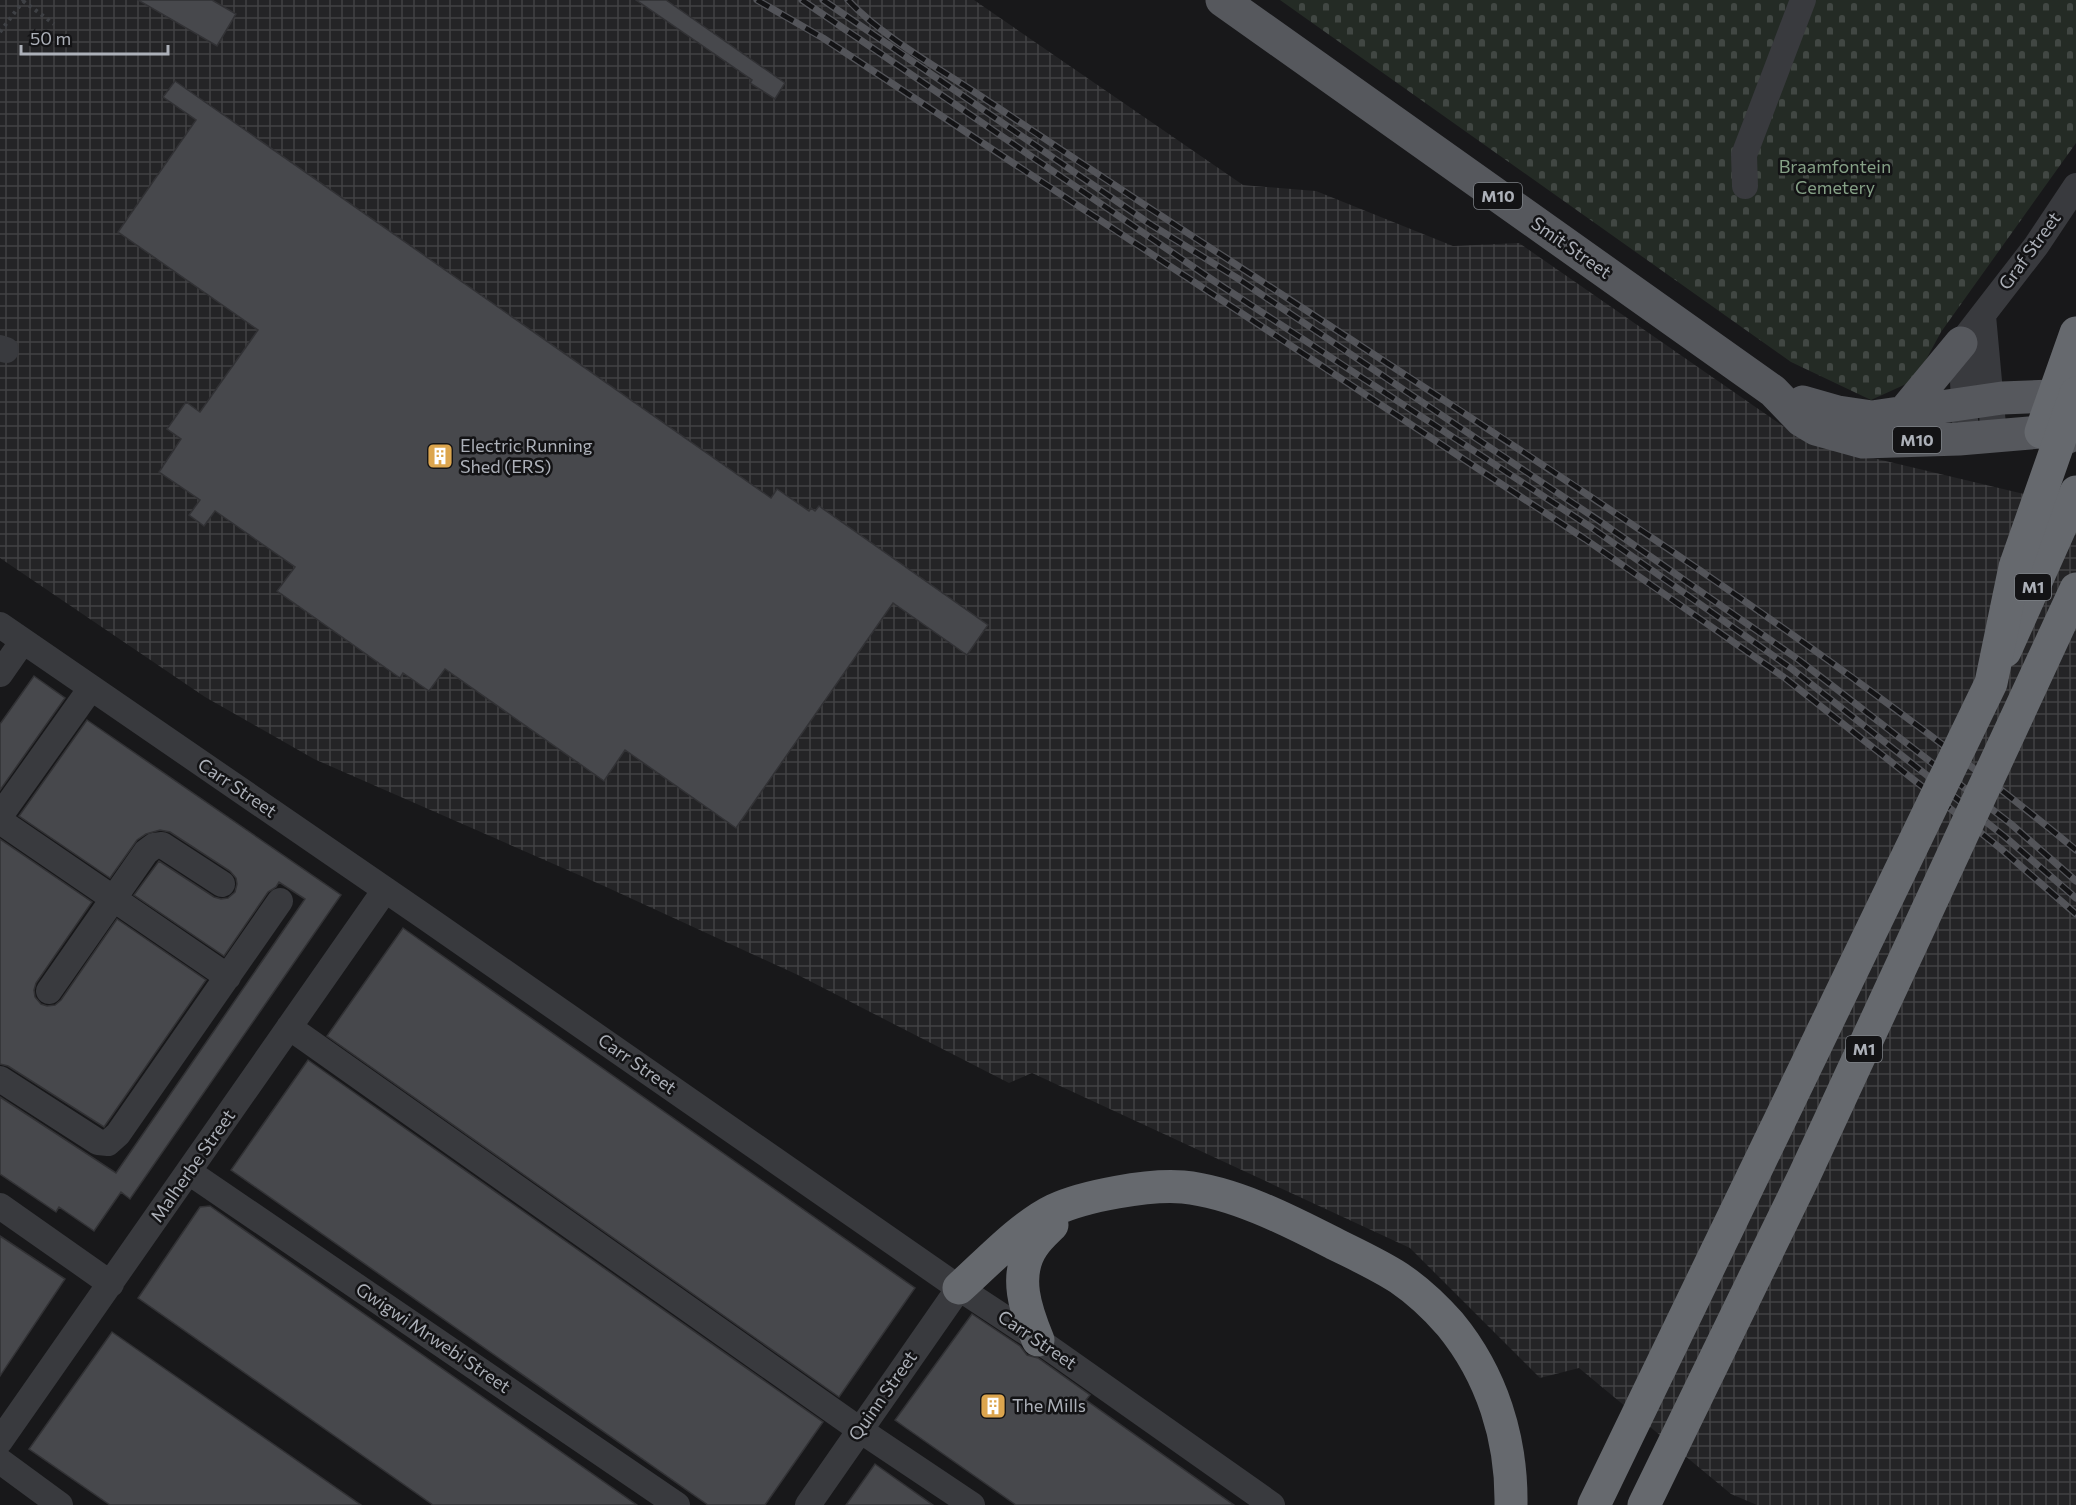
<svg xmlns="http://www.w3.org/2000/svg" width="2076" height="1505" font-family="Commissioner,sans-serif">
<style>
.industrial{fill:url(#industrial-grid)}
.cemetery{fill:url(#cemetery-stones)}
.building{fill:#47484c;stroke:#323235;stroke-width:1.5}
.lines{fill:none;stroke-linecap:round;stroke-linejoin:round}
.path{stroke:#3f4145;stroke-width:4;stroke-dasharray:3 4.5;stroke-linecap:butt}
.minor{stroke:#393a3e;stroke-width:26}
.major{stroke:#56585d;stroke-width:33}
.highway{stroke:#66696e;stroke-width:33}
.rail-casing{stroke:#535459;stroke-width:7}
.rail{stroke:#131315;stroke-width:4.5;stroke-dasharray:14;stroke-linecap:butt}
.highway-bridge{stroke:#66696e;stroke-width:33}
.labels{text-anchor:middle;stroke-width:5;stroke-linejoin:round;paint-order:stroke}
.shield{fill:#131315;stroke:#7e8187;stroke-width:1.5}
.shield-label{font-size:16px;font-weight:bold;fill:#acb0b8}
.park-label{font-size:18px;fill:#85a086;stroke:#131315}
.street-label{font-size:18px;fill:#acb0b8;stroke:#131315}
.poi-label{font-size:18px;fill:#acb0b8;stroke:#131315;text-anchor:start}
</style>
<defs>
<pattern id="industrial-grid" width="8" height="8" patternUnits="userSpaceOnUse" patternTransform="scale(1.5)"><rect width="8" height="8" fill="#242426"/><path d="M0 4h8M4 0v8" fill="none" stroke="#414143"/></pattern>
<pattern id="cemetery-stones" width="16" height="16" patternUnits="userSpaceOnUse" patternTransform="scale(1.5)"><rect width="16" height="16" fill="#242b25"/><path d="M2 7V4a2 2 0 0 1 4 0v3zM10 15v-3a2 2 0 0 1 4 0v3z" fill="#414743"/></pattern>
</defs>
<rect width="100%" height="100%" fill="#18181a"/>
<!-- industrial -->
<path class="industrial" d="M0,0H974L1243,185L1316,191L1453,246L1519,243L1806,442L2024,494L2076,491V1505H1757L1731,1494L1579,1368L1540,1378L1410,1248L1032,1073L1009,1083L798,975L604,886L314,759L205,697L0,558Z"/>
<!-- cemetery -->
<path class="cemetery" d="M1280,0H2076V143L1941,332L1915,380L1871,400L1791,362Z"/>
<!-- building -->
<path class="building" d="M138,0H212L236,14L217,46Z
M636,0H666L785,83L775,99L750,83L752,80Z
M175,81L771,498L777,489L809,511L811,508L815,511L819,506L988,625L967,655L893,603L736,828L625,750L604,781L445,669L429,691L403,673L400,678L277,591L295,567L215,511L204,526L189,515L200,500L159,472L181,439L167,429L186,402L200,412L258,330L118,232L196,120L163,97Z
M34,676L65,698L0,790V724Z
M87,720L341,895L130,1199L121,1192L94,1231L59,1207L56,1212L0,1174V1097L116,1173L305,899L279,882L276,887L268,892L224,956L134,895L159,861L214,897L221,899L228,898L235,892L237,884L236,878L230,871L170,832L160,830L146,834L137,840L110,878L19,816Z
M0,839L92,902L36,983L34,990L35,997L41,1004L47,1006L55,1005L61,1000L117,919L206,980L104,1127L8,1066L0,1064Z
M403,928L915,1288L839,1397L327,1036Z
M308,1060L823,1422L765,1505H708L231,1170Z
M210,1206L637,1505H433L138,1298L200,1207Z
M0,1236L65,1279L0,1376Z
M972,1314L1020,1346L1027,1355L1038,1358L1090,1395L1086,1400L1234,1505H1016L906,1428L895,1420Z
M112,1332L361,1505H110L29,1449Z
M875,1464L933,1505H846Z"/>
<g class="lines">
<!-- path -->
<path class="path" d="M23,1L54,24
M0,32L24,0"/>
<!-- minor -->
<path class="minor" d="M1745,186L1744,155L1803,0
M1983,316L1994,436
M0,348L6,350
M1966,439L1961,343L2036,246L2076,186
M0,625L425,917L959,1288L1038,1340L1272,1505
M0,674L23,641
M0,816L91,688
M0,821L228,977
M49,991L146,852L154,846L162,845L222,884
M289,1027L860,1430L972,1505
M0,1079L98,1142L108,1143L118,1134L280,901
M189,1172L677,1505
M0,1206L111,1284
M0,1441L385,890
M0,1461L60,1505
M808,1505L959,1288"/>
<!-- major -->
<path class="major" d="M1222,0L1773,391L1801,420L1816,429L1863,442L1959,439L2041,432L2068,437
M1803,402L1838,412L1872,417L2002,398L2052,396L2076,402
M1903,413L1961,343"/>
<!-- highway -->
<path class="highway" d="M2041,432L2076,333
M2005,651L2076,492
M959,1288C986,1264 1021,1226 1054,1210C1084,1196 1149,1184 1183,1187C1234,1192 1290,1221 1335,1244C1357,1255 1379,1265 1399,1278C1418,1291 1435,1307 1450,1324C1492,1375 1512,1439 1511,1505
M1038,1340C1026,1311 1013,1275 1033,1246C1038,1238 1045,1232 1052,1225"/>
<defs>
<path id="rail" d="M757,0L823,38L1585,539L1785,678L2000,848L2076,914
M802,0L1214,281L1592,528L1792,669L2004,836L2076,898
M823,0L1150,224L1237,278L1598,520L1799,660L2011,824L2076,881
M848,0C881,36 940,69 982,97C1063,151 1144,205 1226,258C1514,447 1809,630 2076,850"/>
</defs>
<!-- rail casing -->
<use href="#rail" class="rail-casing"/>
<!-- rail -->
<use href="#rail" class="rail"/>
<!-- highway-bridge -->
<path class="highway-bridge" d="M1594,1505L1991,683L2015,567L2076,393
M1644,1505L1805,1174L2076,589"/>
</g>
<!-- icons -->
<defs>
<symbol id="building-square" viewBox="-11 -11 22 22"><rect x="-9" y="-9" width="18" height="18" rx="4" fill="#dca54e" stroke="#131315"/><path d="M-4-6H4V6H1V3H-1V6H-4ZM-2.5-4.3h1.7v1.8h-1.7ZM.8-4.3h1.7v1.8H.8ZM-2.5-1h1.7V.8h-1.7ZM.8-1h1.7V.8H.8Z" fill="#fff"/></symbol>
</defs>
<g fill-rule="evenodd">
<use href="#building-square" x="425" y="441" width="30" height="30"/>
<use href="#building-square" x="978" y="1391" width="30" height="30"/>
</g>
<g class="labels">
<!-- shield labels -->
<g class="shield">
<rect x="1474" y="183" width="48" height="26" rx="4.5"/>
<rect x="1893" y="427" width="48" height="26" rx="4.5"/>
<rect x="2015" y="574" width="36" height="26" rx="4.5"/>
<rect x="1846" y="1036" width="36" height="26" rx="4.5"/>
</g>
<g class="shield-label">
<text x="1498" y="202">M10</text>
<text x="1917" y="446">M10</text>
<text x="2033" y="593">M1</text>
<text x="1864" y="1055">M1</text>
</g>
<!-- park labels -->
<g class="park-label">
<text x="1835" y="173">Braamfontein<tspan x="1835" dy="21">Cemetery</tspan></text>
</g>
<!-- street labels -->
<g class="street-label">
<text transform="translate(1571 248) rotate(35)" y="6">Smit Street</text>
<text transform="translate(2030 251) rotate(-54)" y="6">Graf Street</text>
<text transform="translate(237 788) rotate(34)" y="6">Carr Street</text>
<text transform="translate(637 1064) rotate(35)" y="6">Carr Street</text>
<text transform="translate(193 1166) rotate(-55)" y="6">Malherbe Street</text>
<text transform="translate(433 1338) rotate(34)" y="6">Gwigwi Mrwebi Street</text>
<text transform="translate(1037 1340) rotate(34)" y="6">Carr Street</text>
<text transform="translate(883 1396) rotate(-55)" y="6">Quinn Street</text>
</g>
<!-- poi labels -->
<g class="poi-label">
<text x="460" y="452">Electric Running<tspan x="460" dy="21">Shed (ERS)</tspan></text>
<text x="1012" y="1412">The Mills</text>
</g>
</g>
<!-- scale -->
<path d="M21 45v9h147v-9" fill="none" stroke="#acb0b8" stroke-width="3"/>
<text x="30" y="45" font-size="18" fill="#acb0b8" stroke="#131315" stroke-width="4.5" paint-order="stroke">50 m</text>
</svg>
